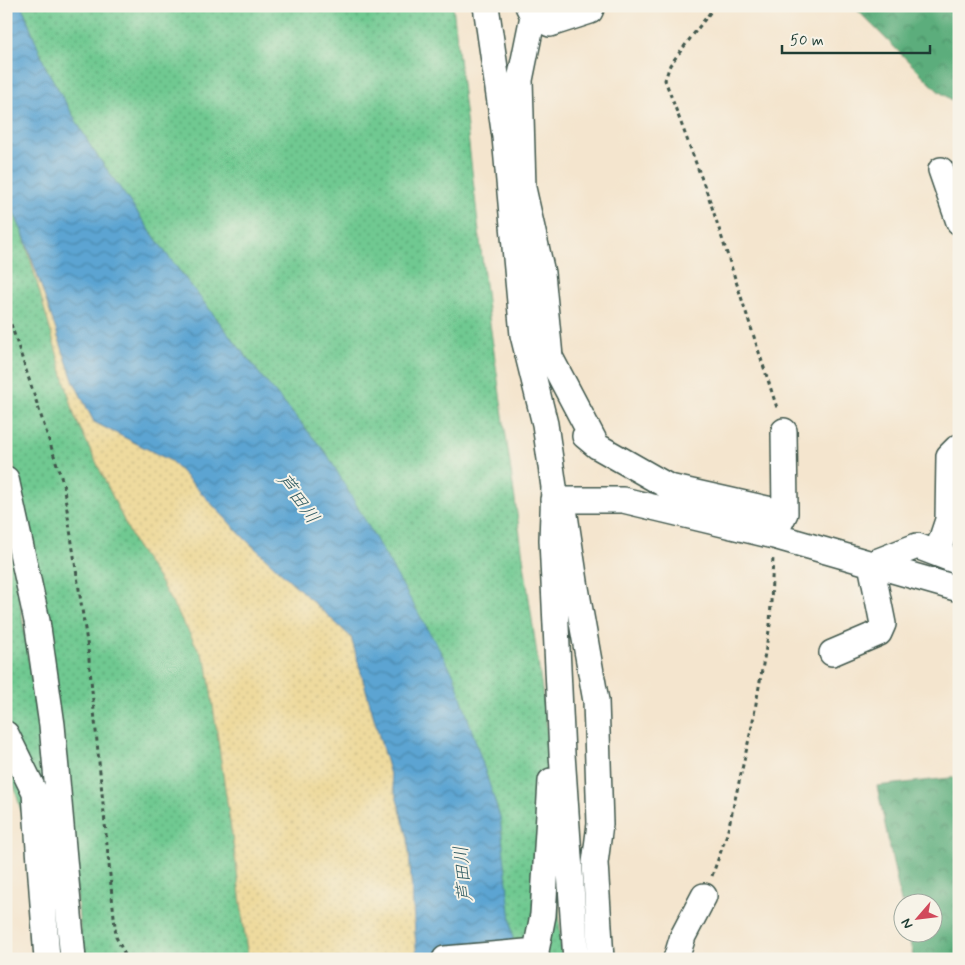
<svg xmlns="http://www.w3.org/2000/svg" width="965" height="965" font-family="Mynerve,'Klee One',sans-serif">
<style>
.grass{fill:url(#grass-dots);stroke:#478362}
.forest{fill:url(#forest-crowns);stroke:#3d7558}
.sand{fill:url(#sand-dots);stroke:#868c69}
.water{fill:url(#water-waves);stroke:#3d7083}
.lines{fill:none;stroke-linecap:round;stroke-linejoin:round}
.minor-casing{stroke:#3f564b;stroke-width:28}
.path{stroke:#3f564b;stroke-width:3;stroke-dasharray:4 4;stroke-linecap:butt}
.minor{stroke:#fff;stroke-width:25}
.labels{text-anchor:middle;stroke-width:4;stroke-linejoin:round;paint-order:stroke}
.water-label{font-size:19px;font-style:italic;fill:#315c63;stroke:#f7f3e8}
</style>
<defs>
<pattern id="grass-dots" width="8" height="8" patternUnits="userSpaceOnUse" patternTransform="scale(1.25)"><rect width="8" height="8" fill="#6fc991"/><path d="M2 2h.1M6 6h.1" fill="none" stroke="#5ba477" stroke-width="1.8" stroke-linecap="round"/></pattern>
<pattern id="forest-crowns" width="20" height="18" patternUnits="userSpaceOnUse" patternTransform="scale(1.25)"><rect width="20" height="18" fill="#5bad7b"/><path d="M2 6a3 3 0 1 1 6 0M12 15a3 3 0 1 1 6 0" fill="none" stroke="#4b8e66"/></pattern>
<pattern id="sand-dots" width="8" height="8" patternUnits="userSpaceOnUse" patternTransform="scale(1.25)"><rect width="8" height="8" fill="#eeda9e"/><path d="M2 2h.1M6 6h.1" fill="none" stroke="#ccbc89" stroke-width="1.8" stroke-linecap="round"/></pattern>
<pattern id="water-waves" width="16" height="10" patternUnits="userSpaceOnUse" patternTransform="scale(1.25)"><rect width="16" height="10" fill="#5ba4d2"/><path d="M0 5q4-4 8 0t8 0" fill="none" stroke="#4b87ab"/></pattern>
</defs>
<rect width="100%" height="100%" fill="#f7f3e8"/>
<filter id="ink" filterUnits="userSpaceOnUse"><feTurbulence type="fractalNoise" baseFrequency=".02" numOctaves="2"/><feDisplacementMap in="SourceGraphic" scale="10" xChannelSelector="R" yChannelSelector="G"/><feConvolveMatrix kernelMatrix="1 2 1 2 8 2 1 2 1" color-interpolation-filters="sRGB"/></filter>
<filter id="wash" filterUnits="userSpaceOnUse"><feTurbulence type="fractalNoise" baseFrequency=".0096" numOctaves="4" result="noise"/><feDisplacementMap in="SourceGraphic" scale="20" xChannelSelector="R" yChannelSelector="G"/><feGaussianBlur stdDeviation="1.12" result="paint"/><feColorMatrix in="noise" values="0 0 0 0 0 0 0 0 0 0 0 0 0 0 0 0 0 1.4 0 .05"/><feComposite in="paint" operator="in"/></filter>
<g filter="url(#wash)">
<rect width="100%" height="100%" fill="#f4e5ce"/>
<!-- grass -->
<path class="grass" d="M22,6H453L488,310L546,718L562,959H515L327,454L262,377L168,256L91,147L46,68Z
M6,196L23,233L75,417L136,546L158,578L207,664L236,863L248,959H83L62,742L10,441L6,432Z
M6,509L50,803L64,959H36L30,845L11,773L6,737Z"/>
<!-- forest -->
<path class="forest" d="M853,6H959V105L937,90Z
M959,777V959H912L913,956L908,933L932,932V902H902V906L877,786Z"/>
<!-- sand -->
<path class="sand" d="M23,233L73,380L94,422L171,461L244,538L351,637L408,838L417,959H248L236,863L207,664L158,578L136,546L75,417Z"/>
<!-- water -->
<path class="water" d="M6,6H22L46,68L91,147L168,256L262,377L327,454L454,675L500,817L515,959H417L408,838L351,637L244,538L171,461L94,422L73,380L23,233L6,196Z"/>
</g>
<g filter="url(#ink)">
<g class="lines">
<defs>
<path id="minor" d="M486,6L505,137L523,335L545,424L554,487L552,540L562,754L576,959
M528,6L533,16L520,80L523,188L542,273L550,357L597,446
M533,16L550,24L590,11L592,6
M941,170L959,222
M585,436L597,446L669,487L785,513
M6,479L37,621L52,725L73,959
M553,500H623L774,536L959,589
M563,512L565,515L576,588L596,701L600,824L595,863L601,959
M778,527L785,513L784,431
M937,553L948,520L949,456L957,448L959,447
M832,653L879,633L883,624L871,564L917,546L959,562
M6,734L35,793L47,959
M445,959L536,951
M537,959L536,951L543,915L551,781
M676,959L683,936L704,896"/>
</defs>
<!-- minor casing -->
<use href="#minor" class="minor-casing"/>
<!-- path -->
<path class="path" d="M715,6L670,65L665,80L710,201L778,411
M6,309L63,483L88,649L116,937L127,959
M712,876L727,834L752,726L770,625L773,557"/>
<!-- minor -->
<use href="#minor" class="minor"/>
</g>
</g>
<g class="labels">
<!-- water labels -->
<g class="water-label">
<text transform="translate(299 498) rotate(54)" y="7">芦田川</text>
<text transform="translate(462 874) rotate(-95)" y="7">芦田川</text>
</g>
</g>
<!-- margin -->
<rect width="965" height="965" fill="none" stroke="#f7f3e8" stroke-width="25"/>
<!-- north arrow -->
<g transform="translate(918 918) rotate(242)"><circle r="24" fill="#f7f3e8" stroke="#a1aaa0"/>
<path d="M0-4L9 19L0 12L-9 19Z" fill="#d1495b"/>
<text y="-8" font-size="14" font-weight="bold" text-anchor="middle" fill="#1f3d34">N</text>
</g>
<!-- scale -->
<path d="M782 45v8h148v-8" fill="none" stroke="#1f3d34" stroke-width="2.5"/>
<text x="790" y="45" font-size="15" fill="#1f3d34" stroke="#f7f3e8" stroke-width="4" paint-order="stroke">50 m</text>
</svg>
